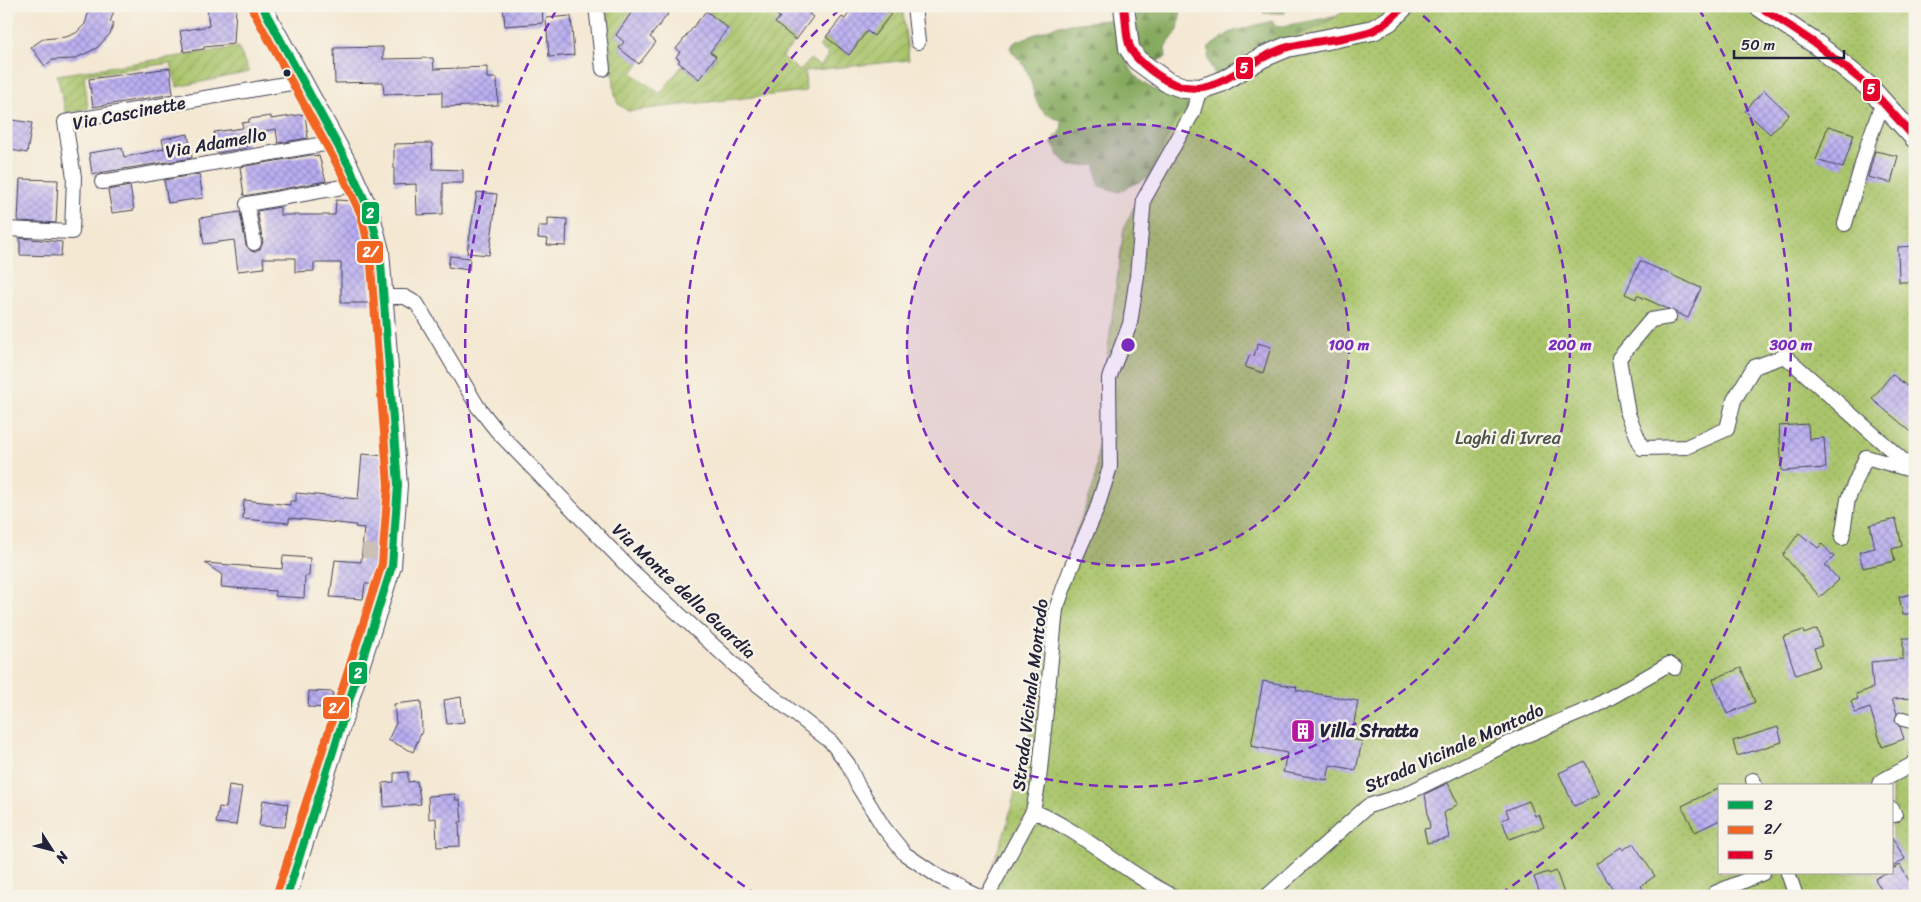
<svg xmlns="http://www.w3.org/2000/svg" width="1921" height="902" font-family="Sriracha,sans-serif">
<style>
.forest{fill:url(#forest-firs);stroke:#54664c}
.park{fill:url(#park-dots);stroke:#667352;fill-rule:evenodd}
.garden{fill:url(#garden-furrows);stroke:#667352}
.building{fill:url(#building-cross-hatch)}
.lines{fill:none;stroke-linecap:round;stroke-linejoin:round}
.minor-tunnel{stroke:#cac0b5;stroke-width:14;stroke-dasharray:14 7;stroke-linecap:butt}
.minor-casing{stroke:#424052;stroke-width:16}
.tertiary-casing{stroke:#424052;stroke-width:20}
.secondary-casing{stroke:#424052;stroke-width:22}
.minor{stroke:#fff;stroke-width:14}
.tertiary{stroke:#fff;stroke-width:18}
.secondary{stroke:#fff;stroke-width:20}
.bus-1-casing{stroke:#f7f3e8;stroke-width:11}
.bus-2-casing{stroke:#f7f3e8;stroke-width:11}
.bus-3-casing{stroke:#f7f3e8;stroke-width:11}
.bus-1{stroke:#00a651;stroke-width:8}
.bus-2{stroke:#f26522;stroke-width:8}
.bus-3{stroke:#e4002b;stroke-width:8}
.ring{fill:none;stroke:#7b2cbf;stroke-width:2.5;stroke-dasharray:9 6}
.bus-dot{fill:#22223b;stroke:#f7f3e8;stroke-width:2}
.labels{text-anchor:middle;stroke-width:5;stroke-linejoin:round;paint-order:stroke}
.street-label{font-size:18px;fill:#22223b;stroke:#f7f3e8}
.park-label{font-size:18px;fill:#4a5349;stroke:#f7f3e8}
.poi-label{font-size:18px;font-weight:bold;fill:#22223b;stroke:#f7f3e8;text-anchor:start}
.centre{fill:#7b2cbf;stroke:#f7f3e8;stroke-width:2.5}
.ring-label{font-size:15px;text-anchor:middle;font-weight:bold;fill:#7b2cbf;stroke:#f7f3e8;stroke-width:5;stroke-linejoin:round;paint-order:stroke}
.line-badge{stroke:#f7f3e8;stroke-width:2}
.badge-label{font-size:14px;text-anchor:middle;font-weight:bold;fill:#fff}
</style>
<defs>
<pattern id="forest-firs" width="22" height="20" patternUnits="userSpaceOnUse" patternTransform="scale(1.25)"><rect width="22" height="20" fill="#86aa5e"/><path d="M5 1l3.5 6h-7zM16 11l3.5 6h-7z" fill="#6d8a4f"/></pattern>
<pattern id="park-dots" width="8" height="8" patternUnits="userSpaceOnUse" patternTransform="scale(1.25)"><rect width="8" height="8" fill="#a9c46a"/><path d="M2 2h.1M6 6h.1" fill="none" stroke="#91a85d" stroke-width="1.8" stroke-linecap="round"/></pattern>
<pattern id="garden-furrows" width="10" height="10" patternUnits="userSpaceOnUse" patternTransform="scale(1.25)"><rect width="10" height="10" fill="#a9c46a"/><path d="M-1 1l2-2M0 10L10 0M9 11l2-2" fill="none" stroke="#91a85d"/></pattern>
<pattern id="building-cross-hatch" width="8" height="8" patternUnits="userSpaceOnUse" patternTransform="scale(1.25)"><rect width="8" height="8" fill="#b9adf2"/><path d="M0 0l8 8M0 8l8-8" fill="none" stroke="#968cc5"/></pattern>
</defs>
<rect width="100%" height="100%" fill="#f7f3e8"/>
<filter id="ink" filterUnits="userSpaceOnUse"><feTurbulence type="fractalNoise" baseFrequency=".02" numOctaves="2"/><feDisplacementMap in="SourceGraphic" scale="10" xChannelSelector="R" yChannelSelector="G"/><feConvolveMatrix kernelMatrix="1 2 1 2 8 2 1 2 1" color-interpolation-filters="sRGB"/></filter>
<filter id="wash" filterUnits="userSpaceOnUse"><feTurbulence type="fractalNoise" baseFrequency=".0096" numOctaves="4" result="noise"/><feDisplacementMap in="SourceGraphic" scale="20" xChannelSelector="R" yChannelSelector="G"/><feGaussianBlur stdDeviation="1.12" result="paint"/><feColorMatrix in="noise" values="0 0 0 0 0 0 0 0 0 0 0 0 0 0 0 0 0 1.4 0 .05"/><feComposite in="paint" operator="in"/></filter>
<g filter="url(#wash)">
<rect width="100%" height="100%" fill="#f4e8d3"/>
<!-- forest -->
<path class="forest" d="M1143,6L1181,8L1178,30L1165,48L1166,57L1153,63L1141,47L1134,19Z
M1259,6H1292L1285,7V13H1264Z
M1348,6H1392L1215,75L1208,60L1209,47L1231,32L1272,21L1276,27L1345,15L1350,10Z
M1117,19C1122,55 1127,84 1168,94C1176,96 1184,96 1188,104V109L1148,177L1119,192L1099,186L1096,166L1093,165L1070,166L1060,157L1052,143L1062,128L1061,120C1030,113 1037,91 1026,69C1022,60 1013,56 1010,47L1015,42L1059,25Z"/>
<!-- park -->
<path class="park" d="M1352,6H1915V896H981L1006,828L1030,732L1047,614L1095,481L1106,364L1124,228L1175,121L1246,56L1323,25ZM1720,786H1892V873H1720Z"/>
<!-- garden -->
<path class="garden" d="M606,6H636L616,35L624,42L619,48L639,63L632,73L660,94L682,66L699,78L716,57L707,50L713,48L728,28L708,12L712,6H781L776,13L780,17L775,24L796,40L782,57L800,71L810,59L820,66L829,54L819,47L826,38L849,55L864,35L881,6H902L909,60L805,71L806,91L628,111L618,104L615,95Z
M238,47L249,72L177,87L171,63L84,75L88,109L66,113L57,75Z"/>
<g id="blocks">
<!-- building -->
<path class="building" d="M88,6H113V14L110,22L114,23L110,34L97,48L74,59L52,60L45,66L31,47L43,39L66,37L76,33L85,24L88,14Z
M207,6H236L234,44L204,47V49L184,52L180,31L209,26Z
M503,6H542L543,23L505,26Z
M636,6H658L668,14L650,37L656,42L639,64L619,48L624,42L616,35Z
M781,6H815L809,14L813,17L796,40L775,23L780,17L776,14Z
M854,6H881L891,14L874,36L867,31L849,55L826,37L842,17L845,19Z
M706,11L728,28L710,52L716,56L699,79L678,62L680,60L676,57L680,52L676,49Z
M571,16L574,55L549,57L546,18Z
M383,47V59L433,58L434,69L487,67V78H497L498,105L442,107V92L384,94L383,82L335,83L334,48Z
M170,68L173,94L93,107L89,79Z
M1764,90L1789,114L1770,134L1745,111Z
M305,114L308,138L278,143L276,129L245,134L247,148L217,153L214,132L243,128L242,123L249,122V119L271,116V119Z
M6,119L32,123L27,153L6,149Z
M1828,126L1854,134L1843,168L1816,160Z
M188,134L192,158L92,174L89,153L122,148L124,157L164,149L162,139Z
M432,143L433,169L463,170V183H443V214L417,215L416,184L394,185V144Z
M1875,151L1898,156L1891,183L1868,177Z
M311,155L319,156L326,181L244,196L240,167Z
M199,174L203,198L168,203L164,180Z
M20,179L58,180L56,223L18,221Z
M130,186L134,210L112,213L108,190Z
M477,192L497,194L489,255L467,253Z
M336,200L353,201L360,216L364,233L365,259H370V303H341V263H314V271L295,272V258H263L264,268L238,271L234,240L204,244L200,218L240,212L246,245L251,251L255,252L260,249L263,242L257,211L280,207V215H335Z
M548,218L567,219L566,246L547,245L548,239L538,238L539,226H548Z
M20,238L62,242L61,256L20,255Z
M1915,246V282H1899L1898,247Z
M450,256L470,258L469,270L448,267Z
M1640,261L1701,288L1688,318L1637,295L1636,299L1625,294Z
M1258,343L1271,347L1263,373L1245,367L1250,355L1254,356Z
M1892,374L1915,393V435L1872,399Z
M1808,424L1809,439L1824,438L1826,468L1782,471L1779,426Z
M362,454L385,456L387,485L380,567L375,584H365L363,599L330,597L335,560L361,562L364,528L355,527L356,525L289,518V523L243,519L244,500L290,505V501H296V493L358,499Z
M1896,519L1902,546L1892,549L1895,561L1863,568L1859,552L1875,548L1870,525Z
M1799,533L1818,548L1822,544L1834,557L1825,565L1839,580L1820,597L1783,555Z
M283,556L310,558L309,576H305L304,598L275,596V591L221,587L222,575L205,563L282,569Z
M1915,593V612L1903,615L1899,597Z
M1817,629L1822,646L1814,648L1820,666L1796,675L1783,637L1803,630L1804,634Z
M1903,638H1915V698L1892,699L1897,713L1895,721L1900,727L1904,739L1882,747L1870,708L1855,713L1851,701L1858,699L1856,694L1873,688L1871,662L1903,659Z
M1741,668L1755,702L1727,714L1713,679Z
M1263,681L1297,687L1296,690L1358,701L1351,739L1362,741L1356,770L1330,765L1327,780L1283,772L1287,753L1251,746Z
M309,691L333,692L332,708L308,707Z
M461,697L464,722L447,724L444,700Z
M421,701L422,731L413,752L388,740L396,723L394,704Z
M1778,727L1782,742L1737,756L1733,741Z
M1585,761L1599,795L1574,806L1559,773Z
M408,772V782L417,781L421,804L384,807L383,783L394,782V773Z
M1448,783L1458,804L1444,813L1449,838L1427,843L1424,829L1430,828L1425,794Z
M229,785L242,787L236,825L216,823L219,807L226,808Z
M1720,787V820L1695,832L1682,806Z
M455,794L456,800H460L462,822H459L460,846L437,847L436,818L429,819L428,796Z
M263,800L288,804L285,827L259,826Z
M1529,801L1535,816L1539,814L1544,827L1509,839L1502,820L1509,817L1506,810Z
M1892,837L1905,859L1892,867Z
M1633,843L1655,876L1641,886L1648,896H1622L1618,889L1615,892L1596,864L1621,847L1623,850Z
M1900,865L1915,891V896H1885L1875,879L1885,873H1892V869Z
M1556,871L1565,896H1541L1534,877L1548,872L1549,874Z"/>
</g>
</g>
<g filter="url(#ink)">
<use href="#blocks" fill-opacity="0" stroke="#424052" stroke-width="1"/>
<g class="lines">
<!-- minor-tunnel -->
<path class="minor-tunnel" d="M362,551L382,552"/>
<defs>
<path id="minor" d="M596,6L603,69
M914,6L918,42
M102,182L336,142
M1845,224L1869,140L1883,102
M6,229L72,232L74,177L65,122L303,81
M254,243L247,204L359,184
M385,297H405L417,304L478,407L497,431L633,572L749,678L831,742L848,764L858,786L884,828L905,854L939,877L979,896
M1669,317L1651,320L1619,358L1628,414L1642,448L1686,447L1727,429L1734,400L1754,367L1785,356L1915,471
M1842,538L1848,499L1866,457L1911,470
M1903,719L1915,722
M1753,780L1755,786
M1882,786L1880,782L1913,764L1915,759
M1892,809L1895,815
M1033,811C1084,832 1123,872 1173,896
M1788,873L1796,896
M1715,893L1763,873
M987,896L1033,811L1039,780L1056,609L1071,568L1096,511L1110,467L1109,378L1130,324L1137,276L1144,199L1193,112L1200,89
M1267,896L1368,806L1404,795L1517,739L1594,707L1669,664L1675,668"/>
<path id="tertiary" d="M262,6L350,168L370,212L380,251L398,485L392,566L287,896"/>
<path id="secondary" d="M1124,6L1129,48L1137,60L1167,82L1184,88L1200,89L1221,82L1263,57L1287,47L1373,30L1389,21L1404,6
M1759,6L1816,44L1867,85L1915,138"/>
</defs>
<!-- minor casing -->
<use href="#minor" class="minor-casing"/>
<!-- tertiary casing -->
<use href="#tertiary" class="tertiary-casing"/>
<!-- secondary casing -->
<use href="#secondary" class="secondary-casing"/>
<!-- minor -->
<use href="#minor" class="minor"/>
<!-- tertiary -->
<use href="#tertiary" class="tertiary"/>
<!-- secondary -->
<use href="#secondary" class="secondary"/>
<defs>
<path id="bus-1" d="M262,6L350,168L370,212L380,251L398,485L392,566L287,896"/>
<path id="bus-2" d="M253,11L341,172L361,215L370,253L388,485L382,564L277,893"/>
<path id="bus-3" d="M1124,6C1129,45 1123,50 1156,74C1208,112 1239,61 1288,47C1314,40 1350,40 1374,30C1386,24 1395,15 1404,6
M1759,6L1816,44L1867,85L1915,138"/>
</defs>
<!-- bus-1 casing -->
<use href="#bus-1" class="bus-1-casing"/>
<!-- bus-2 casing -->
<use href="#bus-2" class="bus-2-casing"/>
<!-- bus-3 casing -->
<use href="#bus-3" class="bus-3-casing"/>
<!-- bus-1 -->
<use href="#bus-1" class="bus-1"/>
<!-- bus-2 -->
<use href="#bus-2" class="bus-2"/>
<!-- bus-3 -->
<use href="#bus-3" class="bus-3"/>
</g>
</g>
<!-- distance rings -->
<circle cx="1128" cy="345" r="221" fill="#7b2cbf" fill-opacity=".12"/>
<g class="ring">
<circle cx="1128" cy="345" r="221"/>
<path d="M1412 6A442 442 0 1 1 844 6"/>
<path d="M757 895A663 663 0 0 1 557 9M1699 9A663 663 0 0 1 1499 895"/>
</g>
<!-- icons -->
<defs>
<symbol id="building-square" viewBox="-11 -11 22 22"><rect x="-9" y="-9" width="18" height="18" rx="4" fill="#b5179e" stroke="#f7f3e8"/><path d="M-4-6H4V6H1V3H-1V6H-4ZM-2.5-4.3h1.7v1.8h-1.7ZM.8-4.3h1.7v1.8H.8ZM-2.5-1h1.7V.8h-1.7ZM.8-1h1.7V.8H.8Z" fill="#fff"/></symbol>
</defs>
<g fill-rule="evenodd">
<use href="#building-square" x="1289" y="717" width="28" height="28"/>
</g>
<!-- markers -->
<circle class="bus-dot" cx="287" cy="73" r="4.5"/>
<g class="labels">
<!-- street labels -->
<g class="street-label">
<text transform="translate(129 113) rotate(-11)" y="6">Via Cascinette</text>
<text transform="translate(216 143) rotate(-10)" y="6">Via Adamello</text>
<text transform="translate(684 591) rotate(43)" y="6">Via Monte della Guardia</text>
<text transform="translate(1030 695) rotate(-83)" y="6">Strada Vicinale Montodo</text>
<text transform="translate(1454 748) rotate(-24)" y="6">Strada Vicinale Montodo</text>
</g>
<!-- park labels -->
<g class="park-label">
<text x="1508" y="444">Laghi di Ivrea</text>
</g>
<!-- poi labels -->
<g class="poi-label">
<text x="1320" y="737">Villa Stratta</text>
</g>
</g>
<circle cx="1128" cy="345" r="8" class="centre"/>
<g class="ring-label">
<text x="1349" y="350">100 m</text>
<text x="1570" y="350">200 m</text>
<text x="1791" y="350">300 m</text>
</g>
<g class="line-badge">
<rect x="1235" y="56" width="19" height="24" rx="5" fill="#e4002b"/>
<rect x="1862" y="78" width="19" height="24" rx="5" fill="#e4002b"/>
<rect x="361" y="201" width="19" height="24" rx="5" fill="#00a651"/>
<rect x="356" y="240" width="28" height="24" rx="5" fill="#f26522"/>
<rect x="348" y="661" width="20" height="24" rx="5" fill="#00a651"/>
<rect x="322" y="696" width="28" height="24" rx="5" fill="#f26522"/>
</g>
<g class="badge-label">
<text x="1244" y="73">5</text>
<text x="1871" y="94">5</text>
<text x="370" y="218">2</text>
<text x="370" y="257">2/</text>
<text x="358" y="678">2</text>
<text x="336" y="713">2/</text>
</g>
<!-- margin -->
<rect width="1921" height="902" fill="none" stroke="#f7f3e8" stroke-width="25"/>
<!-- legend -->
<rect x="1718" y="784" width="175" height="90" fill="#f7f3e8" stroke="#a29fa3"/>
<rect x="1728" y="801" width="25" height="8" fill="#00a651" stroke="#a29fa3"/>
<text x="1764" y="810" font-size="15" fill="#22223b">2</text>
<rect x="1728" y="826" width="25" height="8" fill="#f26522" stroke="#a29fa3"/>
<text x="1764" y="834" font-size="15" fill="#22223b">2/</text>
<rect x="1728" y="851" width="25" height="8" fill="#e4002b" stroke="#a29fa3"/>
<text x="1764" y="860" font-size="15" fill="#22223b">5</text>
<!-- north arrow -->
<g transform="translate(52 850) rotate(126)" stroke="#f7f3e8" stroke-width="4" paint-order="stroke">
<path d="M0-4L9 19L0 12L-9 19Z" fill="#22223b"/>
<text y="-8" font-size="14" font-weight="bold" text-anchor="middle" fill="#22223b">N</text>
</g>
<!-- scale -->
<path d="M1734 50v8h110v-8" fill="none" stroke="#22223b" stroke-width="2.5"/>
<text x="1741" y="50" font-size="15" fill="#22223b" stroke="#f7f3e8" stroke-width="4" paint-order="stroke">50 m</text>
</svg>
